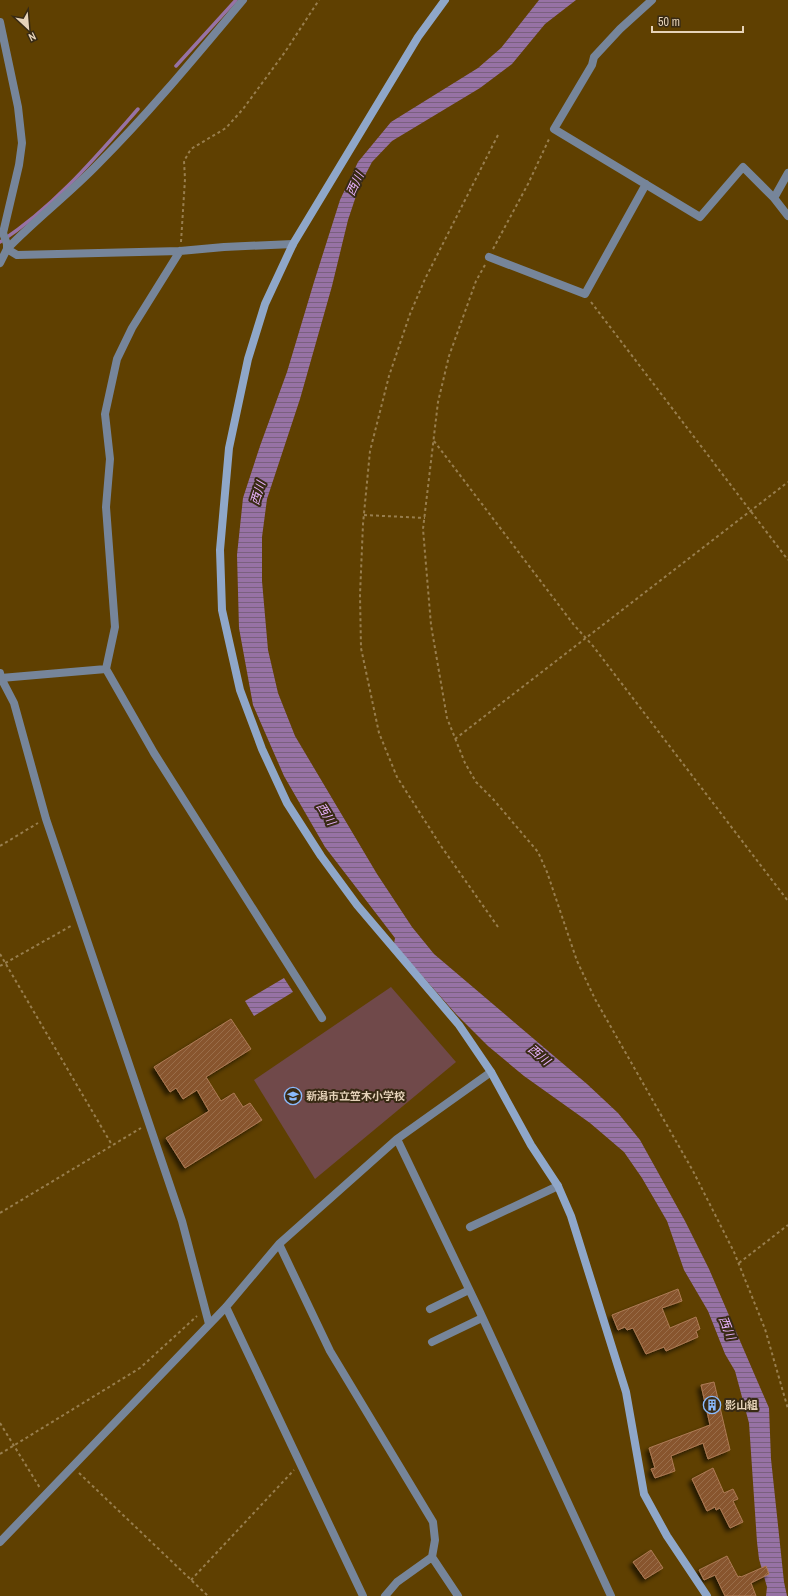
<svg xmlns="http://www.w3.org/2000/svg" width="788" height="1596" font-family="'Archivo Narrow','Noto Sans JP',sans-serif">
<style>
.grass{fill:#70494a}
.water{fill:url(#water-rules)}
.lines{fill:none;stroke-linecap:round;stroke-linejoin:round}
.stream{stroke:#9772a5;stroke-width:3.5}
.building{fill:url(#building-hatch);stroke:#ae7b55;filter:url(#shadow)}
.path{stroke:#987e4e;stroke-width:2;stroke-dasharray:3 3;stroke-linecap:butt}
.street{stroke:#76859a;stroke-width:8}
.secondary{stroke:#8fa7c9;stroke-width:8}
.labels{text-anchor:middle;stroke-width:4;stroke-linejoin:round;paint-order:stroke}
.poi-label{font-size:11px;font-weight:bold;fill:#e6d3b9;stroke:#382a14;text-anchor:start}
.water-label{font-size:12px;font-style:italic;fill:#e7b1fb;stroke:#382a14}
</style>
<defs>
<pattern id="water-rules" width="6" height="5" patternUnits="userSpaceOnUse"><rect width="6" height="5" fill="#9772a5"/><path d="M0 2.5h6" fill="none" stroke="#7a607f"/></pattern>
<pattern id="building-hatch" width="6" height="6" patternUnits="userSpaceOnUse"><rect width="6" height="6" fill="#88552e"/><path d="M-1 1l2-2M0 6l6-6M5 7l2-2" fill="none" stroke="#996d4a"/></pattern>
<filter id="shadow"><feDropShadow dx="-3.5" dy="3.5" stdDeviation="2" flood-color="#0009"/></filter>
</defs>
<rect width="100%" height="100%" fill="#5f4001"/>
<!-- grass -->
<path class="grass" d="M391,987L456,1062L315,1179L254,1080Z"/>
<!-- water -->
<path class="water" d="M539,0H576L545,24L512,64L480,88L392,141L372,162L359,187L348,220L332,286L300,399L267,499L262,537V581L268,650L278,693L295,736L377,874L412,927L434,954L587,1084L618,1113L640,1140L685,1221L709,1269L769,1408L771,1459L784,1582L787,1596H766L767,1587L759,1559L757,1542L749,1423L735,1371L725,1354L708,1311L684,1270L667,1221L642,1178L624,1152L590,1123L524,1076L488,1046L456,1014L394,944L395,938L325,847L284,776L253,705L239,628L237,555L243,498L260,446L287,372L314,282L340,200L358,162L391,122L478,68L501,48Z
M284,978L293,992L254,1016L245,1001Z"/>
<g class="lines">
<!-- stream -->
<path class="stream" d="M176,66L236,0
M0,242C54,207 96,157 138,109"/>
</g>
<!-- building -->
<path class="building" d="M231,1019L251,1049L206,1077L221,1101L234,1093L243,1107L250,1103L262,1120L185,1168L166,1138L209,1111L197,1090L183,1099L176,1088L170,1092L154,1067Z
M678,1289L682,1301L662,1308L670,1328L696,1317L700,1329L696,1331L698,1337L666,1351L664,1347L646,1354L633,1328L627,1330L625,1327L618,1330L612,1315Z
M714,1382L730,1450L708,1459L703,1443L671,1456L675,1471L655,1478L651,1469L655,1468L649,1448L710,1425L701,1385Z
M713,1468L724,1493L733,1489L738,1499L733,1501L743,1522L730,1528L720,1508L716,1510L715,1507L707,1511L692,1479Z
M651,1550L663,1568L645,1579L633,1562Z
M727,1556L738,1577L740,1576L741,1577L766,1566L769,1574L751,1583L756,1596H725L715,1575L704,1580L699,1570Z"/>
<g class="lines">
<!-- path -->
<path class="path" d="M181,242L185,179L184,161L191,149L226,128L243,109L285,52L319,0
M493,249L528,184L550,137
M485,265L476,281L449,356L438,402L423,529L431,625L447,718L465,763L476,782L493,799L538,852L547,872L577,961L595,999L693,1171L734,1252L765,1329L788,1409
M591,302L788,560
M434,441L574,625L593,646L788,901
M364,515L425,518
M455,739L788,482
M0,846L38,823
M498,927L441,846L397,777L379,733L361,648L360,595L363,524L370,451L389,376L410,314L425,279L499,133
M0,954L112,1145
M0,966L71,926
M0,1213L141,1128
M739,1263L788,1225
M0,1423L40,1488
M0,1454L140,1368L197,1316
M79,1473L208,1596
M191,1580L294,1470"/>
<!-- street -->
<path class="street" d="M652,0L620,29L594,57L592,65L554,129L700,217L743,167L774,198L788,216
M0,22L18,107L22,143L19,165L3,233L7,244V249L0,263
M774,198L788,173
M7,249C36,219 69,194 98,164C150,112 196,56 243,0
M7,249L17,255L180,251L224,247L293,244
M180,251L132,328L117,359L105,414L110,459L106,507L115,627L106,669L154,753L322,1018
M489,257L585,294L646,184
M0,673L1,678L14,703L46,819L182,1221L209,1324
M1,678L106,669
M397,1139L479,1310L611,1596
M470,1227L558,1186
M279,1244L330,1351L433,1522L435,1540L432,1557L397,1582L385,1596
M226,1307L363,1596
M430,1309L469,1290
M432,1342L482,1318
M0,1542L226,1307L279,1244L397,1139L491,1072
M432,1557L458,1596"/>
<!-- secondary -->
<path class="secondary" d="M445,0L418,37L293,244L265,304L248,359L229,448L220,550L222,610L240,690L262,749L287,803L321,856L357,905L459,1025L491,1072L531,1145L558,1186L571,1216L626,1392L644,1494L667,1536L707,1596"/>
</g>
<!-- icons -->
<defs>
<symbol id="school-ring" viewBox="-11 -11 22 22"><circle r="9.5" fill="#382a14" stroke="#8abafc" stroke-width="1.5"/><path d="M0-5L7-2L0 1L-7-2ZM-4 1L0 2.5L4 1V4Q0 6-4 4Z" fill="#8abafc"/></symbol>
<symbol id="building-ring" viewBox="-11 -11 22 22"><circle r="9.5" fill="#382a14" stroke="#8abafc" stroke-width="1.5"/><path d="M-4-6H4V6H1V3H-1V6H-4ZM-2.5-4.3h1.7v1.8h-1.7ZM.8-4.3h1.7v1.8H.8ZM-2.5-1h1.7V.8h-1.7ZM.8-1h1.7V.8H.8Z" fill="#8abafc"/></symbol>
</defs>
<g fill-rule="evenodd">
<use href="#school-ring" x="283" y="1086" width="20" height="20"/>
<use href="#building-ring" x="702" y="1395" width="20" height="20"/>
</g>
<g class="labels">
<!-- poi labels -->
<g class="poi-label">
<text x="306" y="1100">新潟市立笠木小学校</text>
<text x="725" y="1409">影山組</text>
</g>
<!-- water labels -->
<g class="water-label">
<text transform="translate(355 184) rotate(-65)" y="4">西川</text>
<text transform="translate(258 493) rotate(-73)" y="4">西川</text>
<text transform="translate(326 814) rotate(58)" y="4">西川</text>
<text transform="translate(539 1055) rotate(40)" y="4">西川</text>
<text transform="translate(727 1328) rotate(68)" y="4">西川</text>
</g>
</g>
<!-- north arrow -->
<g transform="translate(28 28) rotate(154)" stroke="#382a14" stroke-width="3" paint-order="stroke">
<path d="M0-3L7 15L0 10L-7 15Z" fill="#e6d3b9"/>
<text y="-6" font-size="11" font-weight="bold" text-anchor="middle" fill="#e6d3b9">N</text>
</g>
<!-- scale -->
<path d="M652 26v6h91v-6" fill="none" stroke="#e6d3b9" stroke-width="2"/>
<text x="658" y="26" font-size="12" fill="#e6d3b9" stroke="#382a14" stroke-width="3" paint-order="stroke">50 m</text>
</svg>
